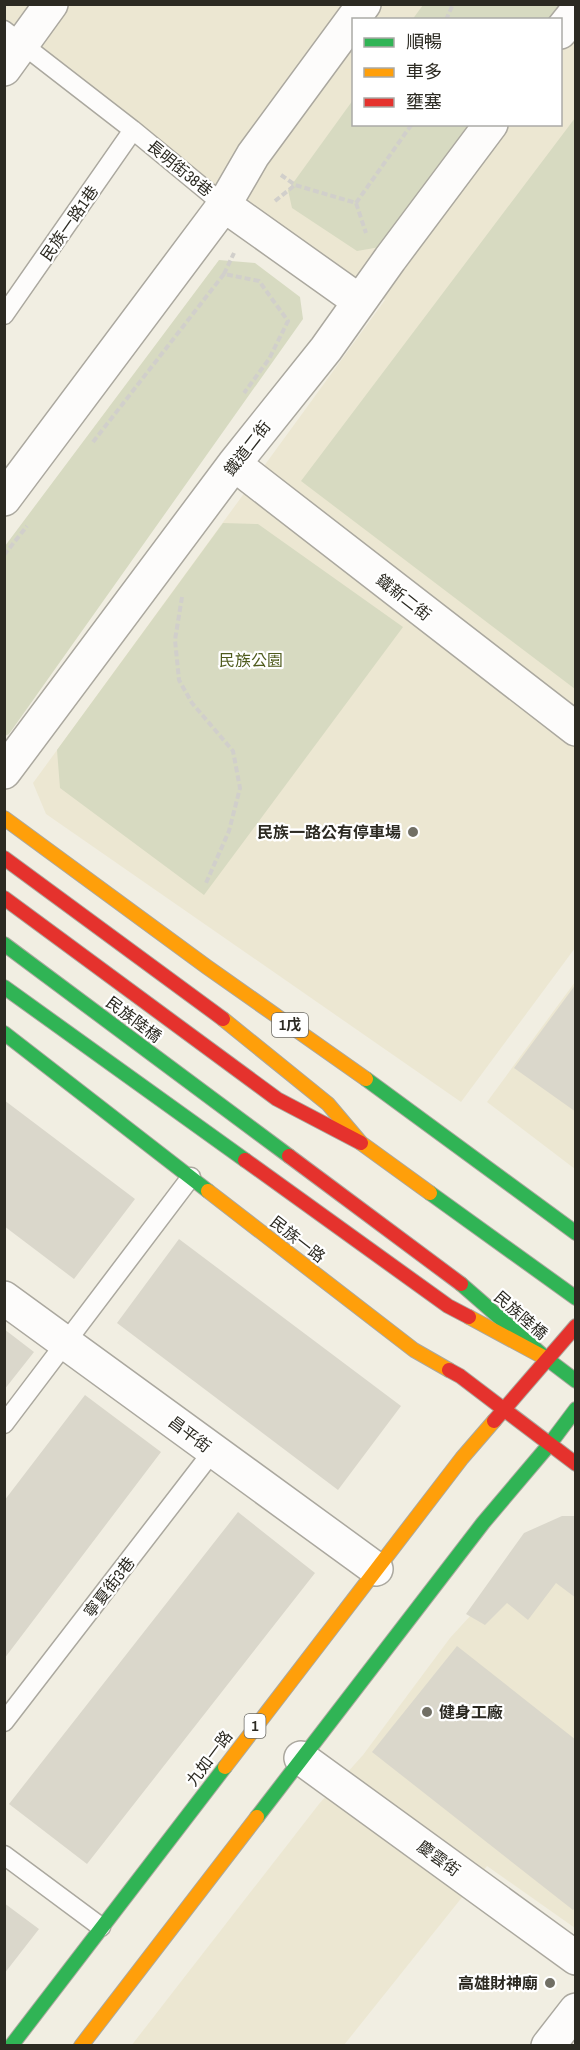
<svg xmlns="http://www.w3.org/2000/svg" width="580" height="2050" font-family="'Archivo Narrow','Noto Sans TC',sans-serif">
<style>
.built{fill:#ece7d2;fill-rule:evenodd}
.green{fill:#d7dac1}
.building{fill:#dad7cb}
.lines{fill:none;stroke-linecap:round;stroke-linejoin:round}
.lane-casing{stroke:#aba89f;stroke-width:21}
.street-casing{stroke:#aba89f;stroke-width:36}
.fast-casing{stroke:#aba89f;stroke-width:16}
.slow-casing{stroke:#aba89f;stroke-width:16}
.jam-casing{stroke:#aba89f;stroke-width:16}
.path{stroke:#d1cfcb;stroke-width:4;stroke-dasharray:6 3;stroke-linecap:butt}
.lane{stroke:#fdfcfb;stroke-width:18}
.street{stroke:#fdfcfb;stroke-width:33}
.fast{stroke:#30b455;stroke-width:14}
.slow{stroke:#ff9f0a;stroke-width:14}
.jam{stroke:#e5322d;stroke-width:14}
.poi-dot{fill:#716f65;stroke:#fff;stroke-width:2}
.labels{text-anchor:middle;stroke-width:4.5;stroke-linejoin:round;paint-order:stroke}
.shield{fill:#fff;stroke:#6b6a64;stroke-width:1.5}
.shield-label{font-size:15px;font-weight:bold;fill:#2c2a22}
.street-label{font-size:16px;fill:#2c2a22;stroke:#fff}
.park-label{font-size:16px;fill:#4f5b1d;stroke:#fff}
.poi-label{font-size:16px;font-weight:bold;fill:#2c2a22;stroke:#fff;text-anchor:end}
</style>
<rect width="100%" height="100%" fill="#f1eee2"/>
<!-- built -->
<path class="built" d="M5,4L575,5V948L461,1102L46,814L33,783L385,300L220,189L135,128L5,30ZM354,20H560V124H354Z
M575,982V1169L487,1102Z
M549,1530L575,1533V1928L487,1866L344,2045L131,2046L319,1804L363,1755L450,1638Z"/>
<!-- green -->
<path class="green" d="M423,5H566L555,19L412,20Z
M353,100L354,124L477,125L386,246L357,251L292,208L288,190Z
M575,118V689L301,481Z
M219,260L255,263L300,297L303,319L9,734L5,736V546Z
M223,523L258,524L403,627L204,895L60,788L57,750Z"/>
<!-- building -->
<path class="building" d="M576,984V1112L514,1068Z
M4,1100L135,1199L74,1279L4,1226Z
M179,1239L401,1406L338,1490L117,1323Z
M4,1329L34,1352L4,1390Z
M85,1395L161,1452L4,1659V1501Z
M238,1512L315,1573L87,1864L9,1804Z
M562,1516H576V1598L556,1583L528,1620L507,1603L485,1625L466,1614L524,1533Z
M457,1646L576,1740V1907L573,1910L372,1752Z
M4,1903L39,1929L4,1974Z"/>
<g class="lines">
<defs>
<path id="lane" d="M4,30L133,130L224,205
M4,315L133,130
M4,1424L191,1177
M4,1722L213,1451
M4,1855L101,1927"/>
<path id="street" d="M560,32L576,12
M4,69L51,4
M224,205L359,301
M234,464L576,729
M4,499L224,205L253,155L364,4
M4,772L234,464L326,349L390,259L491,124
M4,1298L376,1569
M301,1758L576,1958
M548,2046L576,2010"/>
<path id="fast" d="M4,944L289,1156
M4,987L245,1160
M4,1033L208,1191
M366,1079L576,1233
M430,1193L576,1298
M461,1284L547,1359L576,1381
M257,1817L483,1523L549,1445L576,1409
M11,2046L225,1767"/>
<path id="slow" d="M4,818L207,967L366,1079
M223,1019L328,1104L361,1143L430,1193
M208,1191L414,1350L449,1370
M469,1317L547,1359
M225,1767L462,1458L494,1421
M81,2046L257,1817"/>
<path id="jam" d="M4,858L223,1019
M4,898L277,1099L361,1143
M289,1156L461,1284
M245,1160L448,1306L469,1317
M449,1370L460,1376L576,1464
M494,1421L576,1326"/>
</defs>
<!-- lane casing -->
<use href="#lane" class="lane-casing"/>
<!-- street casing -->
<use href="#street" class="street-casing"/>
<!-- fast casing -->
<use href="#fast" class="fast-casing"/>
<!-- slow casing -->
<use href="#slow" class="slow-casing"/>
<!-- jam casing -->
<use href="#jam" class="jam-casing"/>
<!-- path -->
<path class="path" d="M446,20L453,4
M281,175L295,185L356,203L366,233
M275,201L295,185
M356,203L412,124
M224,274L234,253
M93,442L224,274L259,281L288,321L269,359L244,393
M4,555L27,526
M182,597L175,640L179,680L192,703L233,751L240,788L229,831L206,883"/>
<!-- lane -->
<use href="#lane" class="lane"/>
<!-- street -->
<use href="#street" class="street"/>
<!-- fast -->
<use href="#fast" class="fast"/>
<!-- slow -->
<use href="#slow" class="slow"/>
<!-- jam -->
<use href="#jam" class="jam"/>
</g>
<!-- markers -->
<g class="poi-dot">
<circle cx="413" cy="832" r="6"/>
<circle cx="427" cy="1712" r="6"/>
<circle cx="550" cy="1983" r="6"/>
</g>
<g class="labels">
<!-- shield labels -->
<g class="shield">
<rect x="272" y="1013" width="36" height="24" rx="4.5"/>
<rect x="244.5" y="1714" width="21" height="24" rx="4.5"/>
</g>
<g class="shield-label">
<text x="290" y="1030">1戊</text>
<text x="255" y="1731">1</text>
</g>
<!-- street labels -->
<g class="street-label">
<text transform="translate(180 168) rotate(39)" y="6">長明街38巷</text>
<text transform="translate(69 223) rotate(-55)" y="6">民族一路1巷</text>
<text transform="translate(247 448) rotate(-52)" y="6">鐵道二街</text>
<text transform="translate(404 597) rotate(38)" y="6">鐵新二街</text>
<text transform="translate(134 1019) rotate(37)" y="6">民族陸橋</text>
<text transform="translate(298 1239) rotate(38)" y="6">民族一路</text>
<text transform="translate(521 1315) rotate(41)" y="6">民族陸橋</text>
<text transform="translate(190 1434) rotate(37)" y="6">昌平街</text>
<text transform="translate(109 1587) rotate(-52)" y="6">寧夏街3巷</text>
<text transform="translate(209 1758) rotate(-53)" y="6">九如一路</text>
<text transform="translate(439 1858) rotate(36)" y="6">慶雲街</text>
</g>
<!-- park labels -->
<g class="park-label">
<text x="251" y="666">民族公園</text>
</g>
<!-- poi labels -->
<g class="poi-label">
<text x="401" y="838">民族一路公有停車場</text>
<text x="439" y="1718" text-anchor="start">健身工廠</text>
<text x="538" y="1989">高雄財神廟</text>
</g>
</g>
<!-- border -->
<rect width="580" height="2050" fill="none" stroke="#2c2a22" stroke-width="12"/>
<!-- legend -->
<rect x="352" y="18" width="210" height="108" fill="#ffffff" stroke="#abaaa7" stroke-width="1.5"/>
<rect x="364" y="38" width="30" height="9" fill="#30b455" stroke="#abaaa7" stroke-width="1.5"/>
<text x="406" y="48" font-size="18" fill="#2c2a22">順暢</text>
<rect x="364" y="68" width="30" height="9" fill="#ff9f0a" stroke="#abaaa7" stroke-width="1.5"/>
<text x="406" y="78" font-size="18" fill="#2c2a22">車多</text>
<rect x="364" y="98" width="30" height="9" fill="#e5322d" stroke="#abaaa7" stroke-width="1.5"/>
<text x="406" y="108" font-size="18" fill="#2c2a22">壅塞</text>
</svg>
